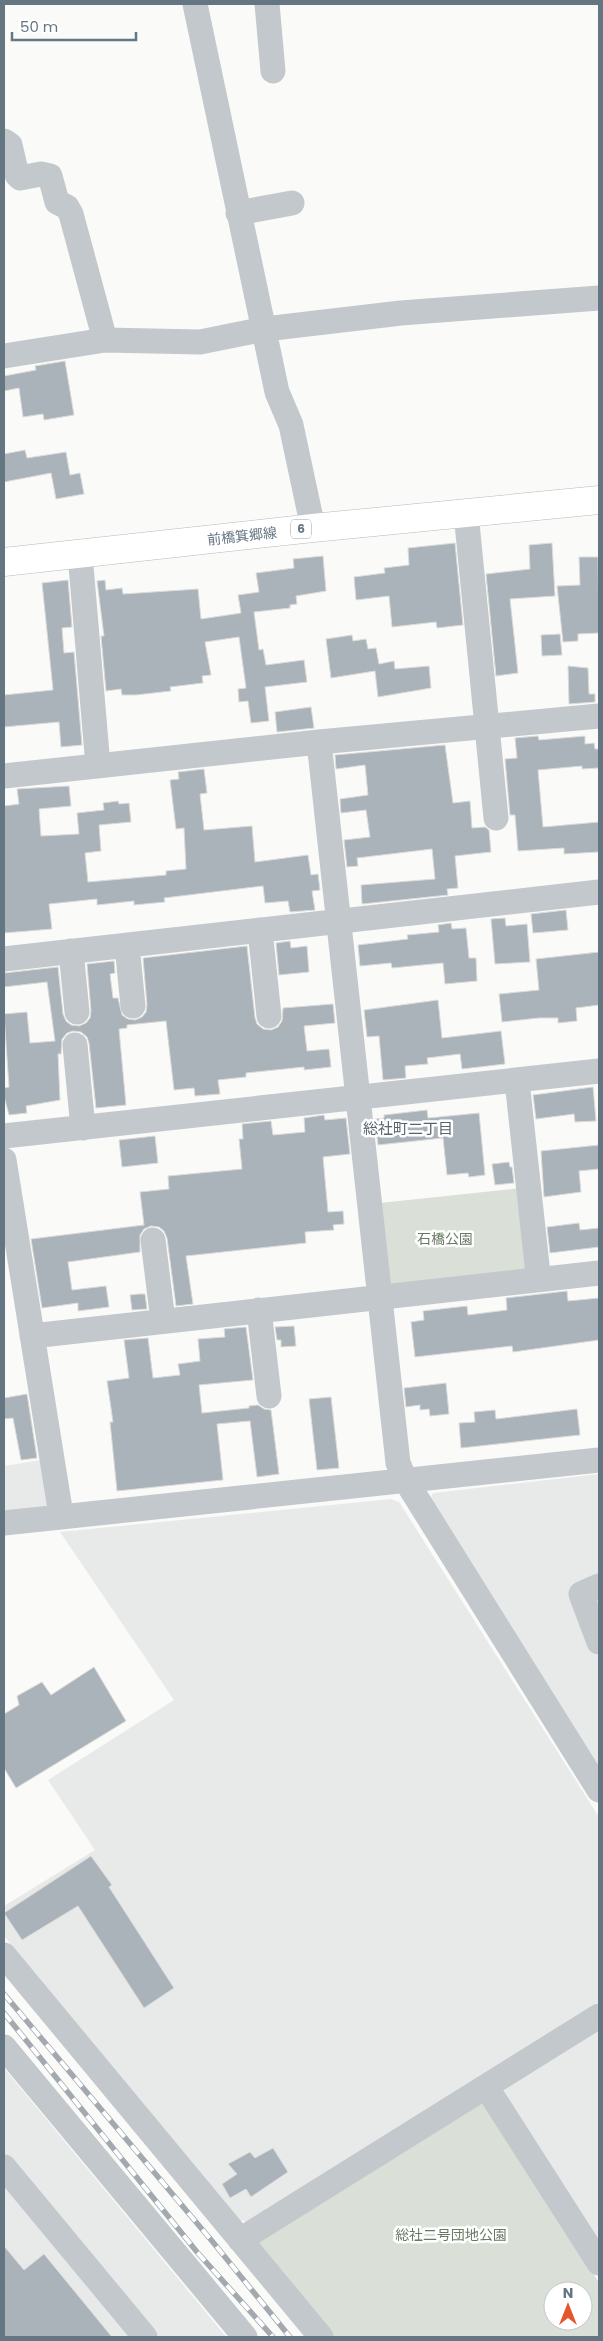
<svg xmlns="http://www.w3.org/2000/svg" width="603" height="2341" font-family="Poppins,'Noto Sans JP',sans-serif">
<style>
.built{fill:#e8e9e9}
.green{fill:#dadfd7;fill-rule:evenodd}
.building{fill:#aab3b9;stroke:#dcdcda}
.lines{fill:none;stroke-linecap:round;stroke-linejoin:round}
.major-casing{stroke:#b5babe;stroke-width:29}
.minor{stroke:#c3c8cc;stroke-width:25}
.major{stroke:#fff;stroke-width:28}
.rail-casing{stroke:#a2aab0;stroke-width:5.5}
.rail{stroke:#fff;stroke-width:4;stroke-dasharray:11;stroke-linecap:butt}
.labels{text-anchor:middle;stroke-width:5;stroke-linejoin:round;paint-order:stroke}
.shield{fill:#fff;stroke:#939fa8;stroke-width:1}
.shield-label{font-size:12px;font-weight:bold;fill:#657683}
.street-label{font-size:14px;fill:#657683;stroke:#fff}
.park-label{font-size:14px;fill:#687a64;stroke:#fff}
.neighbourhood-label{font-size:15px;fill:#57646e;stroke:#fff}
</style>
<rect width="100%" height="100%" fill="#fafaf8"/>
<!-- built -->
<path class="built" d="M47,1459L53,1497L46,1507L4,1511V1466Z
M599,1474V1771L429,1502L433,1493Z
M391,1499L399,1502L599,1817V2002L249,2223L240,2220L4,1936V1906L95,1850L48,1780L174,1700L60,1532Z
M599,2024V2245L504,2094L505,2083Z
M4,2068L223,2333L227,2337H4Z"/>
<!-- green -->
<path class="green" d="M521,1188L525,1273L396,1287L388,1281L380,1203Z
M475,2100L489,2101L599,2283V2337H332L256,2247L257,2238ZM553,2291H583V2321H553Z"/>
<!-- building -->
<path class="building" d="M65,361L74,415L44,420L43,414L23,417L19,388L4,391V376L36,370L35,366Z
M25,450L27,458L66,452L70,475L80,473L84,494L56,499L51,473L4,482V454Z
M455,543L463,625L437,628L436,622L392,627L389,596L356,600L354,577L385,573L384,568L409,565L408,548Z
M552,543L555,596L510,599L518,673L496,676L486,574L530,569L529,545Z
M323,556L326,591L296,596L297,604L290,605V608L254,612L259,650L263,649L266,665L304,660L307,682L265,687L269,721L251,723L248,701L239,702L238,689L246,688L239,637L205,642L211,675L202,676L203,683L170,687L171,691L136,695H122L121,689L106,691L101,636H104L97,581L105,580L106,590L122,588L123,594L198,589L201,619L241,613L238,595L259,592L256,573L294,568L293,559Z
M579,557H598L599,633L578,634V641L563,642L557,586L580,585Z
M68,580L72,627L62,628L64,653L74,652L82,745L61,747L59,722L4,727V695L53,690L42,583Z
M560,634L562,655L542,656L541,635Z
M352,635L353,641L366,639L368,649L376,648L379,664L394,661L395,669L429,666L431,688L378,697L375,671L331,678L326,639Z
M568,666L588,668L589,694H595V702L569,704Z
M311,707L314,728L277,732L275,712Z
M538,736L539,740L585,736V744L594,743L595,749H599V768L582,769V766L538,770L543,827L599,822V852L564,854V848L518,851L515,815H510L505,759L517,758L515,738Z
M445,745L453,803L470,801L472,828L485,827L489,830L491,852L455,856L458,888L447,889L448,895L362,904L361,885L435,879L432,849L357,858L358,866L347,867L344,840L370,837L366,810L341,813L340,799L368,795L365,765L336,769L335,755Z
M204,769L207,793L200,794L204,830L252,826L255,862L308,855L311,875L318,874L320,890L312,891L315,910L290,912L288,901L265,903L263,886L164,898L165,902L134,905V901L97,905V899L49,904L52,929L4,933V806L19,804L17,789L69,786L71,806L39,809L41,836L79,834L77,813L104,810L103,803L118,801L119,804L129,803L131,822L99,825L101,851L85,853L88,882L166,875V871L186,869L184,828L176,829L170,780L179,779L178,772Z
M566,910L568,930L533,933L531,914Z
M505,918L506,926L527,924L530,962L495,964L491,919Z
M451,923L452,929L466,928L469,958H476L477,981L445,984L443,963L392,968L391,963L360,966L358,945L408,939L407,935L439,932L438,925Z
M290,941L291,948L307,946L309,972L279,975L276,943Z
M247,946L255,1018L257,1024L263,1029L271,1030L278,1027L282,1021L283,1008L333,1004L335,1023L304,1026L307,1051L329,1049L331,1067L304,1070V1067L246,1073V1077L218,1080L220,1094L195,1096L194,1088L174,1090L166,1021L127,1025V1028L119,1029L126,1105L96,1108L89,1043L87,1037L81,1032L73,1031L67,1033L62,1039L61,1054H58L60,1100L26,1106L27,1113L9,1115L4,1096V1088L9,1087L4,1014L27,1012L30,1043L55,1041L47,982L4,987V973L58,967L63,1014L66,1021L71,1025L79,1026L86,1023L90,1018L91,1011L87,964L114,961L115,973L110,974L113,998H118L122,1015L128,1019L135,1020L142,1017L146,1012L147,1005L143,958Z
M599,952V1005L576,1008L577,1021L558,1023V1018H539L502,1022L499,994L539,990L536,959Z
M438,1000L442,1038L501,1031L505,1064L462,1069L460,1054L427,1058L428,1064L405,1066L406,1078L383,1080L379,1036L367,1037L364,1010Z
M593,1087L596,1121L575,1122L574,1114L536,1119L533,1095Z
M427,1110L428,1118L479,1113L485,1175L469,1177L468,1173L447,1175L443,1138L378,1145L375,1119L384,1118V1115Z
M324,1115L325,1120L346,1118L350,1154L323,1157L328,1212L343,1211L344,1224L333,1225L334,1230L305,1232L306,1243L186,1256L193,1304L176,1306L167,1238L164,1231L159,1227L151,1226L144,1229L140,1235V1252L68,1262L72,1290L106,1286L109,1307L78,1311V1303L42,1308L31,1239L144,1225L140,1192L169,1189L168,1176L242,1169L239,1139H243L242,1124L271,1121L273,1135L305,1132L304,1118Z
M155,1136L158,1163L122,1167L119,1140Z
M599,1145V1169L579,1171L581,1192L544,1197L541,1151Z
M509,1162L510,1167H512L514,1183L495,1185L492,1164Z
M579,1223L580,1230L599,1228V1247L550,1253L547,1227Z
M567,1291L568,1301L599,1298V1340L513,1352L512,1346L415,1357L411,1322L424,1320L423,1311L467,1306L468,1315L507,1310L506,1298Z
M139,1294H145L147,1309L132,1310L130,1295Z
M294,1326L296,1346L281,1347V1340H277L275,1327Z
M246,1327L253,1380L199,1385L202,1413L249,1408V1406L258,1405L264,1409L271,1410L279,1474L257,1477L250,1421L217,1424L223,1480L117,1491L110,1422H113L107,1381L129,1378L124,1340L148,1338L153,1378L180,1375L178,1364L200,1361L198,1339L225,1337L224,1329Z
M446,1383L449,1414L430,1416L429,1409L420,1410V1405L406,1407L404,1388Z
M27,1394L37,1458L21,1460L13,1418L4,1419V1398Z
M331,1397L339,1468L317,1470L309,1399Z
M577,1409L580,1435L461,1448L459,1423L475,1422L474,1412L495,1410L496,1419Z
M94,1667L126,1721L16,1788L4,1768V1714L19,1705L17,1696L42,1682L51,1695Z
M91,1856L112,1885L109,1887L174,1988L144,2008L78,1906L22,1940L4,1913Z
M273,2148L288,2172L251,2197L246,2189L230,2198L222,2184L237,2174L228,2164L250,2152L255,2158Z
M4,2246L24,2270L44,2254L112,2337H4Z"/>
<g class="lines">
<defs>
<path id="major" d="M4,562L313,528L599,500"/>
</defs>
<!-- major casing -->
<use href="#major" class="major-casing"/>
<!-- minor -->
<path class="minor" d="M195,4L277,392L291,425L313,528
M267,4L273,71
M4,141L10,145L17,175L20,178L41,174L50,176L57,202L67,207L71,214L105,340
M238,213L292,203
M4,356L105,340L200,342L265,329L401,313L599,298
M466,513L496,818
M80,554L98,766
M319,742L398,1463L406,1481L599,1790
M4,776L319,742L599,716
M260,930L269,1016
M127,945L133,1006
M71,951L77,1012
M4,959L599,892
M75,1045L83,1128
M517,1081L537,1265L536,1280
M4,1136L599,1071
M4,1160L61,1515
M153,1240L163,1321
M259,1310L269,1396
M32,1336L599,1273
M4,1523L599,1460
M599,1586L581,1594L599,1642
M4,1955L321,2337
M4,2047L245,2337
M487,2088L599,2263
M4,2167L145,2337
M240,2240L599,2016"/>
<!-- major -->
<use href="#major" class="major"/>
<defs>
<path id="rail" d="M4,1994L212,2241L290,2337
M4,2013L197,2252L273,2337"/>
</defs>
<!-- rail casing -->
<use href="#rail" class="rail-casing"/>
<!-- rail -->
<use href="#rail" class="rail"/>
</g>
<g class="labels">
<!-- shield labels -->
<rect class="shield" x="291" y="519.5" width="20" height="19" rx="4"/>
<g class="shield-label">
<text x="301" y="533">6</text>
</g>
<!-- street labels -->
<g class="street-label">
<text transform="translate(242 536) rotate(-6)" y="5">前橋箕郷線</text>
</g>
<!-- park labels -->
<g class="park-label">
<text x="445" y="1244">石橋公園</text>
<text x="451" y="2240">総社二号団地公園</text>
</g>
<!-- neighbourhood labels -->
<g class="neighbourhood-label">
<text x="408" y="1134">総社町二丁目</text>
</g>
</g>
<!-- border -->
<rect width="603" height="2341" fill="none" stroke="#657683" stroke-width="10"/>
<!-- north arrow -->
<g transform="translate(568 2306)"><circle r="24" fill="#ffffff" stroke="#c1c8cd"/>
<path d="M0-4L9 19L0 12L-9 19Z" fill="#e4572e"/>
<text y="-8" font-size="14" font-weight="bold" text-anchor="middle" fill="#657683">N</text>
</g>
<!-- scale -->
<path d="M12 32v8h124v-8" fill="none" stroke="#657683" stroke-width="2.5"/>
<text x="20" y="32" font-size="15" fill="#657683" stroke="#ffffff" stroke-width="4" paint-order="stroke">50 m</text>
</svg>
